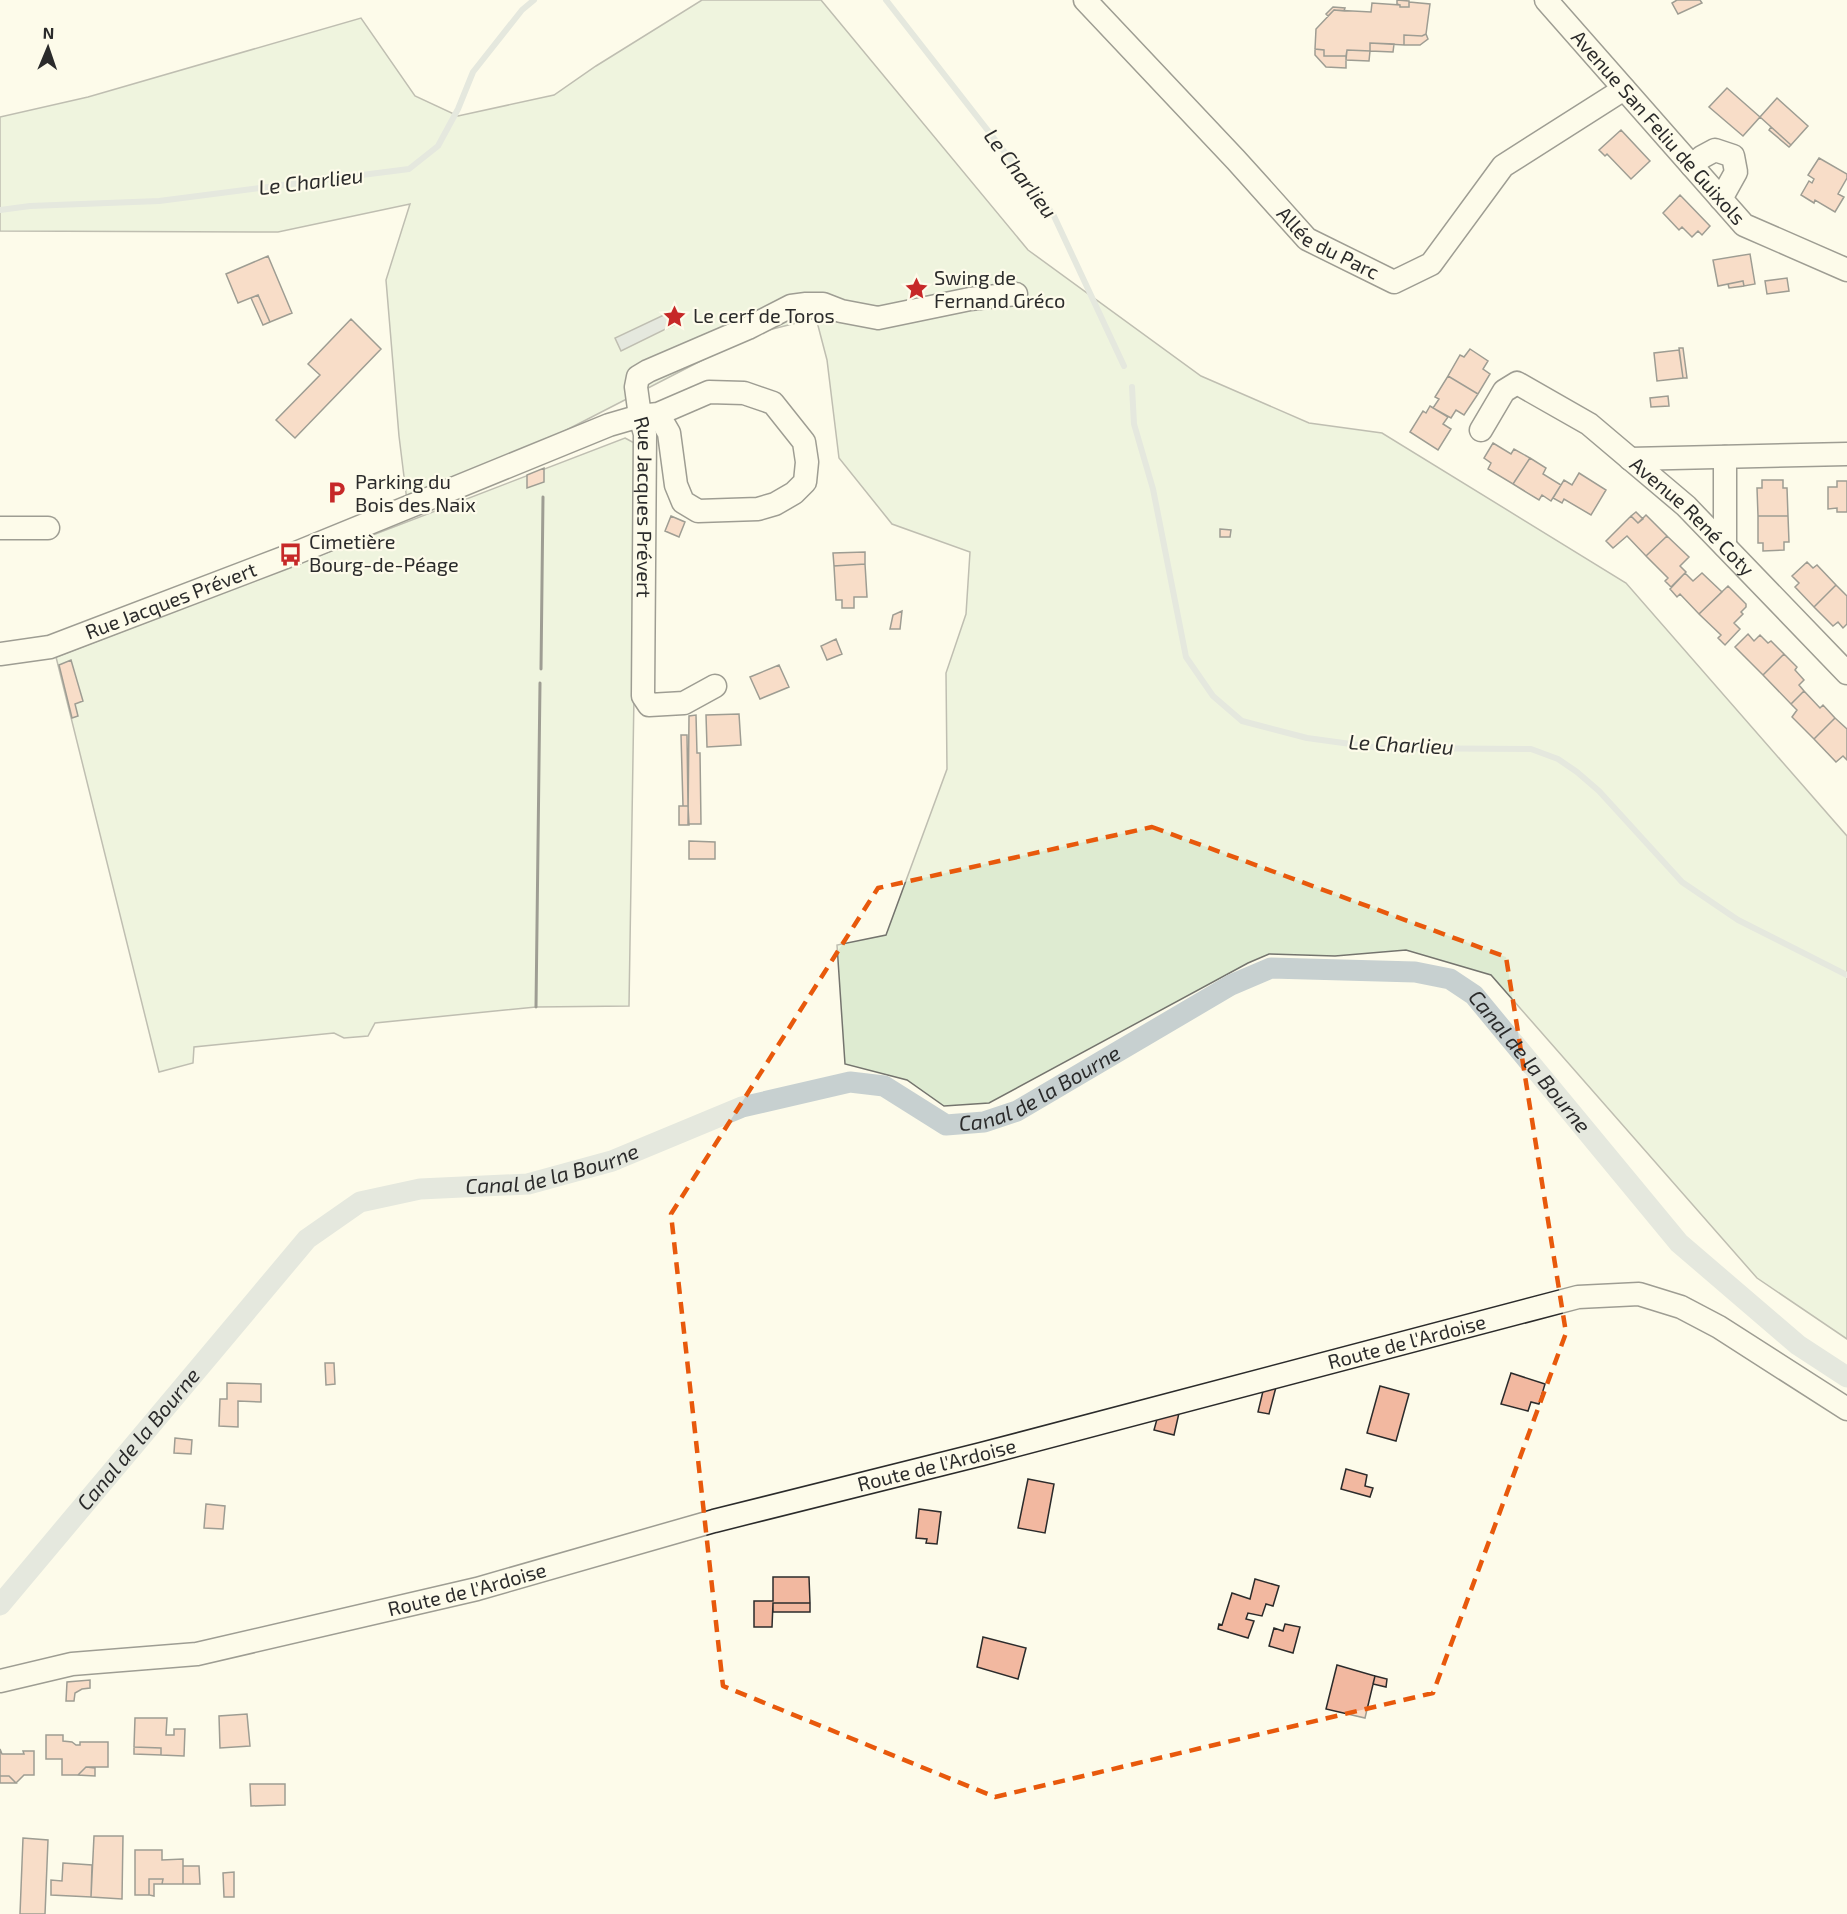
<svg xmlns="http://www.w3.org/2000/svg" width="1847" height="1914" font-family="'Exo 2',sans-serif">
<style>
.green{fill:#deebd1;stroke:#74746e;stroke-width:1.5}
.water{fill:#c7d0d0;stroke:#74746e;stroke-width:1.5}
.lines{fill:none;stroke-linecap:round;stroke-linejoin:round}
.stream{stroke:#c7d0d0;stroke-width:6}
.canal{stroke:#c7d0d0;stroke-width:21}
.building{fill:#f2b8a0;stroke:#2b2b2b;stroke-width:1.5}
.minor-casing{stroke:#2b2b2b;stroke-width:25}
.minor{stroke:#fdfbea;stroke-width:22}
.wall{stroke:#2b2b2b;stroke-width:3}
.marked{fill:none;stroke:#e8590c;stroke-width:4.5;stroke-dasharray:12 8;stroke-linejoin:round}
.labels{text-anchor:middle;stroke-width:4.5;stroke-linejoin:round;paint-order:stroke}
.street-label{font-size:20px;fill:#2b2b2b;stroke:#fdfbea}
.poi-label{font-size:20px;fill:#2b2b2b;stroke:#fdfbea;text-anchor:start}
.water-label{font-size:21px;font-style:italic;fill:#2b2b2b;stroke:#fdfbea}
</style>
<rect width="100%" height="100%" fill="#fdfbea"/>
<!-- green -->
<path class="green" d="M702,0H821L1028,250L1201,376L1309,423L1382,433L1626,583L1847,836V1339L1757,1278L1491,975L1406,950L1335,956L1269,954L1248,963L989,1103L944,1106L907,1080L845,1064L837,945L886,935L947,769L946,673L966,614L970,552L892,524L839,458L827,360L816,318L753,334L547,440L407,501L399,436L386,280L410,204L278,232L0,231V117L88,97L361,18L415,96L458,116L554,95L596,66Z
M625,438L638,445L629,1006L536,1007L375,1023L368,1036L344,1038L334,1033L194,1047L193,1063L159,1072L56,657Z"/>
<!-- water -->
<path class="water" d="M668,313L674,325L621,351L615,338Z"/>
<g class="lines">
<!-- stream -->
<path class="stream" d="M886,0L1053,214L1124,366
M0,210L30,206L159,201L409,169L438,146L458,109L473,72L522,10L534,0
M1132,387L1134,424L1153,489L1186,657L1213,696L1242,721L1307,738L1380,748L1531,749L1558,759L1577,772L1599,791L1682,882L1738,920L1847,975"/>
<!-- canal -->
<path class="canal" id="s1" d="M0,1605L307,1239L360,1202L420,1189L528,1184L612,1161L742,1107L850,1082L884,1086L946,1125L984,1122L1017,1111L1231,985L1271,968L1415,972L1450,979L1474,995L1679,1243L1798,1345L1847,1377"/>
</g>
<!-- building -->
<path class="building" d="M1397,0L1409,1V7H1400V5L1397,4Z
M1677,0H1700L1702,3L1678,14L1672,3Z
M1409,2L1430,4L1426,34L1422,36L1404,35V45L1370,43V51L1347,50L1346,56H1324V50L1315,49L1316,29L1334,10L1371,12L1372,3L1400,5V7H1409Z
M1333,7L1345,8L1344,11L1334,10L1328,16L1326,14Z
M1426,34L1428,39L1420,45H1404V35L1422,36Z
M1370,43L1394,44L1393,52L1370,51Z
M1315,49L1324,50V56H1346V68L1326,67L1315,55Z
M1347,50L1370,51L1369,61L1346,60Z
M1727,88L1760,117L1743,136L1709,107Z
M1777,98L1808,126L1791,145L1760,117Z
M1771,127L1791,145L1789,147L1769,130Z
M1621,130L1650,161L1631,179L1607,154L1605,156L1599,150Z
M1819,158L1847,174V178L1838,194L1844,197L1835,212L1815,200L1814,203L1801,195L1809,181L1812,183L1814,179L1808,175Z
M1680,195L1710,226L1702,235L1698,231L1692,237L1682,227L1679,230L1663,213Z
M1750,254L1755,284L1744,286L1743,281L1718,286L1713,260Z
M268,256L292,313L270,322L258,295L238,303L226,274Z
M1787,278L1789,291L1767,294L1765,281Z
M1743,281L1744,286L1729,288L1728,284Z
M258,295L270,322L263,325L251,298Z
M351,319L381,349L295,438L276,420L320,375L308,364Z
M1679,348H1683L1687,378H1683Z
M1470,349L1488,361L1483,369L1490,374L1478,394L1448,376L1460,355L1464,357Z
M1679,350L1683,378L1657,381L1654,353Z
M1448,376L1478,394L1464,415L1456,410L1451,418L1433,408L1439,399L1435,397Z
M1668,396L1669,406L1651,407L1650,398Z
M1430,406L1448,417L1443,424L1451,429L1438,450L1410,432L1423,411L1426,413Z
M1493,443L1511,454L1514,449L1530,458L1513,484L1488,469L1491,463L1484,458Z
M1530,458L1546,468L1543,474L1561,485L1551,501L1542,495L1539,500L1513,484Z
M544,468V482L527,488V475Z
M1579,473L1606,490L1591,515L1564,499L1562,503L1553,498L1564,480L1572,485Z
M1762,480H1783V488H1787L1788,516H1758L1757,488H1762Z
M1837,481H1847V512H1837V508L1828,509V487H1837Z
M1636,512L1643,519L1638,523L1631,516Z
M1646,515L1667,536L1646,556L1627,536L1613,548L1606,541L1631,516L1638,523Z
M671,516L685,522L679,537L665,531Z
M1758,516H1788L1789,542H1784V550L1763,551V543H1758Z
M1220,529L1231,530L1230,537H1220Z
M1667,536L1689,557L1680,566L1686,572L1671,587L1665,581L1668,578L1646,556Z
M865,552V564L834,566L833,553Z
M1807,562L1813,568L1817,565L1836,585L1814,607L1795,587L1799,583L1792,576Z
M865,564L867,597H854V608H842V600H836L834,566Z
M1685,573L1693,581L1702,573L1722,592L1699,614L1680,594L1677,597L1670,589Z
M1836,585L1847,596V624L1843,628L1838,622L1833,626L1814,607Z
M1728,586L1746,604V607L1741,612L1743,614L1734,623L1740,629L1725,645L1718,638L1721,635L1699,614Z
M902,611L900,629H890L893,615Z
M1748,634L1754,641L1760,635L1768,643L1771,641L1784,654L1763,675L1735,647Z
M836,639L842,654L827,660L821,646Z
M1784,654L1797,667L1795,670L1804,680L1799,685L1804,691L1791,704L1763,675Z
M71,660L83,701L75,704L78,716L72,718L59,665Z
M779,665L789,687L760,699L750,677Z
M1804,691L1820,708L1823,705L1835,718L1814,739L1792,717L1797,710L1791,704Z
M739,714L741,745L707,747L706,715Z
M696,715L697,753H700L701,824H688L689,716Z
M1835,718L1847,729V760L1843,756L1836,762L1814,739Z
M681,735H687L688,806H683Z
M679,806H688L689,825H679Z
M689,841L715,842V859H689Z
M325,1363H334L335,1384L326,1385Z
M1511,1373L1545,1384L1539,1404L1531,1402L1528,1411L1501,1404Z
M227,1383L261,1384V1402L238,1401V1427L219,1426L220,1399H227Z
M1380,1386L1409,1394L1396,1441L1367,1433Z
M1276,1387L1269,1414L1258,1412L1263,1391Z
M1179,1413L1174,1435L1154,1430L1157,1419Z
M175,1438L192,1440L191,1454L174,1453Z
M1346,1469L1367,1475L1365,1486L1373,1488L1370,1497L1341,1489Z
M1028,1479L1054,1484L1045,1533L1018,1528Z
M206,1504L225,1506L223,1529L204,1528Z
M919,1509L941,1512L937,1544L926,1543L927,1539L916,1538Z
M773,1577H809L810,1603H773L772,1627H754V1601H773Z
M1255,1579L1279,1586L1273,1606L1266,1604L1262,1616L1248,1613L1246,1619L1254,1621L1248,1638L1218,1629L1219,1624L1222,1625L1232,1593L1250,1599Z
M773,1603H810V1612H773Z
M1285,1624L1300,1627L1293,1653L1269,1646L1274,1628L1283,1631Z
M983,1637L1026,1648L1018,1679L977,1667Z
M1337,1665L1375,1676L1365,1718L1326,1709Z
M1375,1676L1387,1679L1386,1687L1373,1684Z
M90,1680V1688L82,1689L75,1693L74,1701H66L67,1682Z
M247,1714L250,1746L220,1748L219,1716Z
M135,1718H167L166,1735H174V1729H185L184,1756L161,1755V1748L134,1747Z
M46,1735H63V1741L72,1742L76,1745H80V1742H108V1767H86L78,1775H62V1759H46Z
M134,1747L161,1748V1755L134,1754Z
M0,1749L2,1754H24L23,1751H34V1775H24L16,1783L9,1776H0Z
M86,1767L95,1768V1776L78,1775Z
M0,1776H9L16,1783H0Z
M250,1784H285V1805L251,1806Z
M94,1836H123L122,1899L91,1897Z
M23,1838L48,1840L45,1914H20Z
M135,1850H162V1860L183,1859V1884H162L163,1879H149V1895H135Z
M63,1863L92,1865L91,1897L51,1895V1880L62,1881Z
M183,1866H199L200,1884H183Z
M234,1872V1897H224L223,1873Z
M149,1879H163L162,1884H154V1896L149,1895Z"/>
<g class="lines">
<defs>
<g id="minor">
<path id="s2" d="M1085,0L1236,160L1307,239L1394,282L1431,264L1503,166L1624,89"/>
<path id="s3" d="M1546,0L1744,225L1847,270"/>
<path d="M1692,166L1702,157L1715,150L1733,156L1736,172L1721,199"/>
<path d="M658,414L669,433L676,485L683,502L698,511L758,509L775,504L794,493L805,482L807,462L804,442L773,403L744,393L709,392L658,414L640,416L636,387L638,377L648,371L748,328L791,306L806,304H823L841,311L878,318L970,299L1016,294"/>
<path id="s4" d="M1481,430L1504,391L1517,383L1589,424L1686,506L1847,673"/>
<path d="M1725,457V546"/>
<path d="M1630,459L1847,454"/>
<path d="M0,528H48"/>
<path id="s5" d="M0,654L50,647L291,555L609,425L640,416L645,434L643,696L649,705L684,703L715,686"/>
<path id="s6" d="M0,1681L72,1664L197,1654L477,1589L714,1521L982,1454L1578,1297L1639,1294L1681,1307L1719,1327L1847,1409"/>
</g>
</defs>
<!-- minor casing -->
<use href="#minor" class="minor-casing"/>
<!-- minor -->
<use href="#minor" class="minor"/>
<!-- wall -->
<path class="wall" d="M541,669L543,497
M536,1007L540,683"/>
</g>
<!-- marked area -->
<path d="M0 0H1847V1914H0ZM1152,827L1506,957L1566,1333L1433,1693L995,1797L723,1686L671,1214L878,888Z" fill="#fdfbea" fill-opacity=".55" fill-rule="evenodd"/>
<path class="marked" d="M1152,827L1506,957L1566,1333L1433,1693L995,1797L723,1686L671,1214L878,888Z"/>
<!-- icons -->
<defs>
<symbol id="sight-bare" viewBox="-9 -9 18 18"><path d="M0-6L1.8-2.2L6-1.7L2.9 1.2L3.7 5.4L0 3.3L-3.7 5.4L-2.9 1.2L-6-1.7L-1.8-2.2Z" fill="#c62828" stroke="#fdfbea" stroke-width="2.5" paint-order="stroke"/></symbol>
<symbol id="parking-bare" viewBox="-9 -9 18 18"><path d="M-3.5-5.5H1a3.5 3.5 0 0 1 0 7H-1V5.5H-3.5ZM-1-3.4V-.6H.8a1.4 1.4 0 0 0 0-2.8Z" fill="#c62828" stroke="#fdfbea" stroke-width="2.5" paint-order="stroke"/></symbol>
<symbol id="bus-bare" viewBox="-9 -9 18 18"><path d="M-5-6H5V4H4V6H2V4H-2V6H-4V4H-5ZM-3.5-4V0h7V-4ZM-3.5 1.2v1.5H-2V1.2ZM2 1.2v1.5H3.5V1.2Z" fill="#c62828" stroke="#fdfbea" stroke-width="2.5" paint-order="stroke"/></symbol>
</defs>
<g fill-rule="evenodd">
<use href="#sight-bare" x="900" y="272" width="33" height="33"/>
<use href="#sight-bare" x="658" y="300" width="33" height="33"/>
<use href="#parking-bare" x="320" y="476" width="33" height="33"/>
<use href="#bus-bare" x="274" y="538" width="33" height="33"/>
</g>
<g class="labels">
<!-- street labels -->
<g class="street-label">
<text dy="7" stroke="none"><textPath href="#s3" startOffset="170">Avenue San Feliu de Guixols</textPath></text>
<text dy="7" stroke="none"><textPath href="#s2" startOffset="346">Allée du Parc</textPath></text>
<text dy="7" stroke="none"><textPath href="#s5" startOffset="776">Rue Jacques Prévert</textPath></text>
<text dy="7" stroke="none"><textPath href="#s4" startOffset="282">Avenue René Coty</textPath></text>
<text dy="7" stroke="none"><textPath href="#s5" startOffset="180">Rue Jacques Prévert</textPath></text>
<text dy="7" stroke="none"><textPath href="#s6" startOffset="1449">Route de l'Ardoise</textPath></text>
<text dy="7" stroke="none"><textPath href="#s6" startOffset="963">Route de l'Ardoise</textPath></text>
<text dy="7" stroke="none"><textPath href="#s6" startOffset="477">Route de l'Ardoise</textPath></text>
</g>
<!-- poi labels -->
<g class="poi-label">
<text x="934" y="285">Swing de<tspan x="934" dy="23">Fernand Gréco</tspan></text>
<text x="693" y="323">Le cerf de Toros</text>
<text x="355" y="489">Parking du<tspan x="355" dy="23">Bois des Naix</tspan></text>
<text x="309" y="549">Cimetière<tspan x="309" dy="23">Bourg-de-Péage</tspan></text>
</g>
<!-- water labels -->
<g class="water-label">
<text transform="translate(1020 174) rotate(53)" y="7">Le Charlieu</text>
<text transform="translate(311 182) rotate(-7)" y="7">Le Charlieu</text>
<text transform="translate(1401 745) rotate(3)" y="7">Le Charlieu</text>
<text dy="7" stroke="none"><textPath href="#s1" startOffset="1818">Canal de la Bourne</textPath></text>
<text dy="7" stroke="none"><textPath href="#s1" startOffset="1260">Canal de la Bourne</textPath></text>
<text dy="7" stroke="none"><textPath href="#s1" startOffset="738">Canal de la Bourne</textPath></text>
<text dy="7" stroke="none"><textPath href="#s1" startOffset="216">Canal de la Bourne</textPath></text>
</g>
</g>
<!-- north arrow -->
<g transform="translate(48 48) rotate(2)" stroke="#fdfbea" stroke-width="4.5" paint-order="stroke">
<path d="M0-4.5L10 22L0 15L-10 22Z" fill="#2b2b2b"/>
<text y="-9" font-size="16" font-weight="bold" text-anchor="middle" fill="#2b2b2b">N</text>
</g>
</svg>
